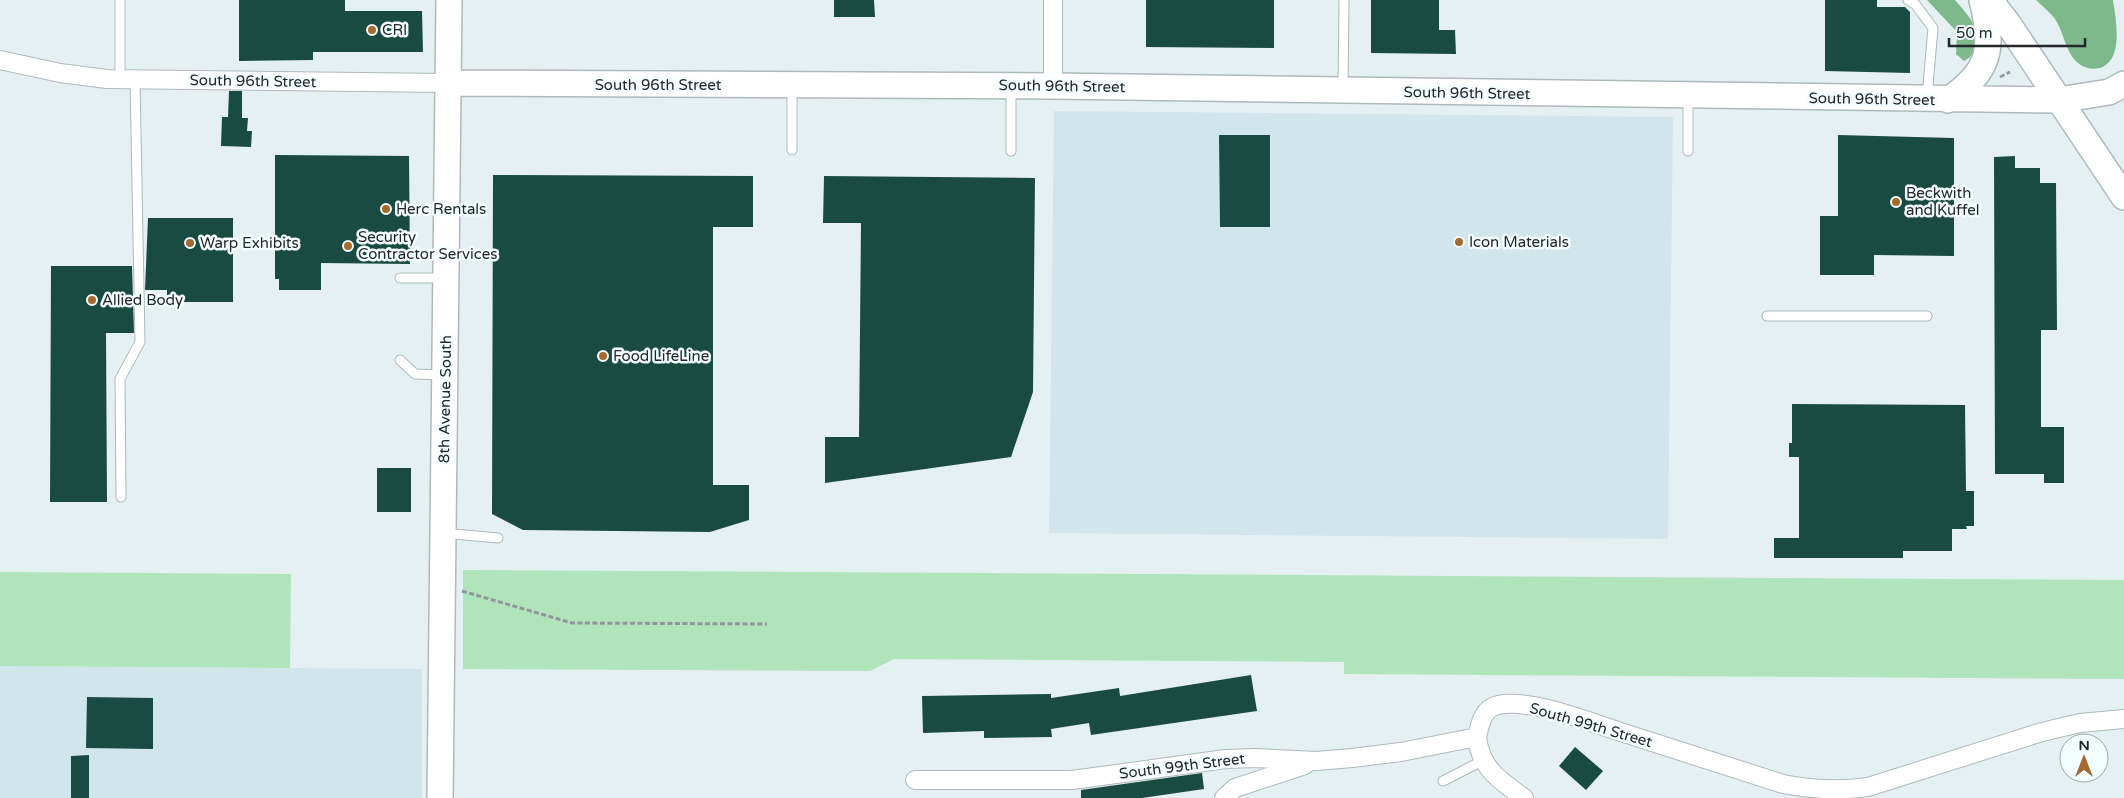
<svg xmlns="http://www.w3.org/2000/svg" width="2124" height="798" font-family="'Varela Round',sans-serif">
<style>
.built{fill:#d1e6ea}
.green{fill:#b0e4bb}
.forest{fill:#7eb98c}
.building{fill:#1a4b43}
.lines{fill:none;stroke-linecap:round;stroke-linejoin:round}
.lane-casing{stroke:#aeb9bb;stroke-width:11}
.street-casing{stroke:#aeb9bb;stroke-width:20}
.secondary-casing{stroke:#aeb9bb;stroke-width:28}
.path{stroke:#8f9799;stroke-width:3;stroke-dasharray:5 2.5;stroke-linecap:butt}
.lane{stroke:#fff;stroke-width:9}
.street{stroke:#fff;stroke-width:18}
.secondary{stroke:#fff;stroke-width:25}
.poi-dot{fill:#a76a2e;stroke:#f4fdff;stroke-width:2}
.labels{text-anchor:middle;stroke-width:5;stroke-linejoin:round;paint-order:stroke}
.poi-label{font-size:15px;fill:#232728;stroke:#f4fdff;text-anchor:start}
.street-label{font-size:15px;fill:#232728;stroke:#f4fdff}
</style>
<rect width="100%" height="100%" fill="#e5f0f3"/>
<!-- built -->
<path class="built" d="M1054,111L1673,117L1668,539L1049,533Z
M0,666L422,669V798H0Z"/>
<!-- green -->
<path class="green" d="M463,570L2124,580V679L1344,674V662L894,659L870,671L463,669Z
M0,572L291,574L290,668L0,666Z"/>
<!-- forest -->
<path class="forest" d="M1927,0H1955C1971,19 1983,29 1973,55L1964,61L1956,54L1957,32Z
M2036,0H2113C2116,20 2124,60 2100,68C2092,70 2084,68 2078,63C2065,52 2064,32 2055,19C2050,12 2042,6 2036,0Z"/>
<!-- building -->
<path class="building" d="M239,0H345V11H422L423,52H313V60L239,61Z
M834,0H874L875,17H834Z
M1146,0H1274V48L1146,47Z
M1371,0H1439V30H1455L1456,54L1371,53Z
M1825,0H1877V7H1905L1910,12V73L1825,71Z
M229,91H242V118H248L247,131H252L251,147L221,146L222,117H228Z
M1219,135H1270V227H1220Z
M1838,135L1954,138V256L1874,255V275H1820V216H1838Z
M275,155L409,156L410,264L321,263V290H279V279H275Z
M2015,156V168H2040V183H2056L2057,330H2041V427H2064V483H2044V474H1995L1994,157Z
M493,175L753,176V227H713V485H749V520L710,532L523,530L492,514Z
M824,176L1035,178L1033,392L1011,457L825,483V437H859L861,223H823Z
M148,218H233V302H167V290H145Z
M51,266H132L134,333H106L107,502H50Z
M1792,404L1965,405L1966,491H1974V526H1966L1967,529H1952V551H1903V558H1774V538H1799V457H1789V443H1792Z
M377,468H411V512H377Z
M1251,675L1257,711L1091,735L1089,723L1051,729L1052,737L984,738V731L923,733L922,696L1051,694V698L1119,688L1120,696Z
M87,697L153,698V749L86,748Z
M1575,747L1603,771L1586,790L1559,766Z
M89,755V798H71V756Z
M1202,773L1204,789L1142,798H1081V790Z"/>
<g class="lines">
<defs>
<path id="lane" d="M120,0V79
M1908,0L1915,4L1933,28L1927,97
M1343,90L1344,0
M1688,96V151
M792,150V86
M1011,151V86
M400,278H443
M1767,316H1927
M400,360L415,374L444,375
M121,497L120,379L140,342L135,79
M443,533L498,538
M1443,781L1482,761"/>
<path id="street" d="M0,60L60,73L107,79L448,83
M1053,86V0
M1477,737C1481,770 1500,780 1524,798
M915,780H1072L1226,759L1255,758L1316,761L1352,758L1401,752L1477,737C1480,724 1483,708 1498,705C1532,698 1591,723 1624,733C1677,750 1730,767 1783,784C1813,790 1839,791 1868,787L2042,732L2080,723L2124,719
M1224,798L1235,788L1305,765"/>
<path id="secondary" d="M1990,0L2009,25L2124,197
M448,83L1053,86L2059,100L2109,92L2124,84
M1948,100C1991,71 1994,48 1982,0
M440,798L449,0"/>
</defs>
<!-- lane casing -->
<use href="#lane" class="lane-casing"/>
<!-- street casing -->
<use href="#street" class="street-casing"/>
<!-- secondary casing -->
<use href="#secondary" class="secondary-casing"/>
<!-- path -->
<path class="path" d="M2000,77L2010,72
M462,591L572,623L767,624"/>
<!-- lane -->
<use href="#lane" class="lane"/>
<!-- street -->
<use href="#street" class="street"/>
<!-- secondary -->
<use href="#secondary" class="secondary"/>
</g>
<!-- markers -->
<g class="poi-dot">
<circle cx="372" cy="30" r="5"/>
<circle cx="1896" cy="202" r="5"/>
<circle cx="386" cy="209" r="5"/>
<circle cx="1459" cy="242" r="5"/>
<circle cx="190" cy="243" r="5"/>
<circle cx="348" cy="246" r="5"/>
<circle cx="92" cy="300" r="5"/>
<circle cx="603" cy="356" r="5"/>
</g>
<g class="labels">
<!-- poi labels -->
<g class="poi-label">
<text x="382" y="35">CRI</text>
<text x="1906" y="198">Beckwith<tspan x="1906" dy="17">and Kuffel</tspan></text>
<text x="396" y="214">Herc Rentals</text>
<text x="358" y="242">Security<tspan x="358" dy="17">Contractor Services</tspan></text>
<text x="1469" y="247">Icon Materials</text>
<text x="200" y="248">Warp Exhibits</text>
<text x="102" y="305">Allied Body</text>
<text x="613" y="361">Food LifeLine</text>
</g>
<!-- street labels -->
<g class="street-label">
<text transform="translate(253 81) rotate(1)" y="5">South 96th Street</text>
<text x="658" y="90">South 96th Street</text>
<text transform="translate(1062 86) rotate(1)" y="5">South 96th Street</text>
<text transform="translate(1467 93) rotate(1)" y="5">South 96th Street</text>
<text transform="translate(1872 99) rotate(1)" y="5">South 96th Street</text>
<text transform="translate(445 399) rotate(-89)" y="5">8th Avenue South</text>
<text transform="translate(1591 725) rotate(16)" y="5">South 99th Street</text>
<text transform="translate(1182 766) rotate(-7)" y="5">South 99th Street</text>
</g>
</g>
<!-- north arrow -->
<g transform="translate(2084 758)"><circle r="24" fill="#f4fdff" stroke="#a0a7a9"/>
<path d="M0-4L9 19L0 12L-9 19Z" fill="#a76a2e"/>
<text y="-8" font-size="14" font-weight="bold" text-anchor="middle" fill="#232728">N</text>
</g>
<!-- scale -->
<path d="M1949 38v8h136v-8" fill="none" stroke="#232728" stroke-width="2.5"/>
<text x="1956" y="38" font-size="15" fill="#232728" stroke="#f4fdff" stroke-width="4" paint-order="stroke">50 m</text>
</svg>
